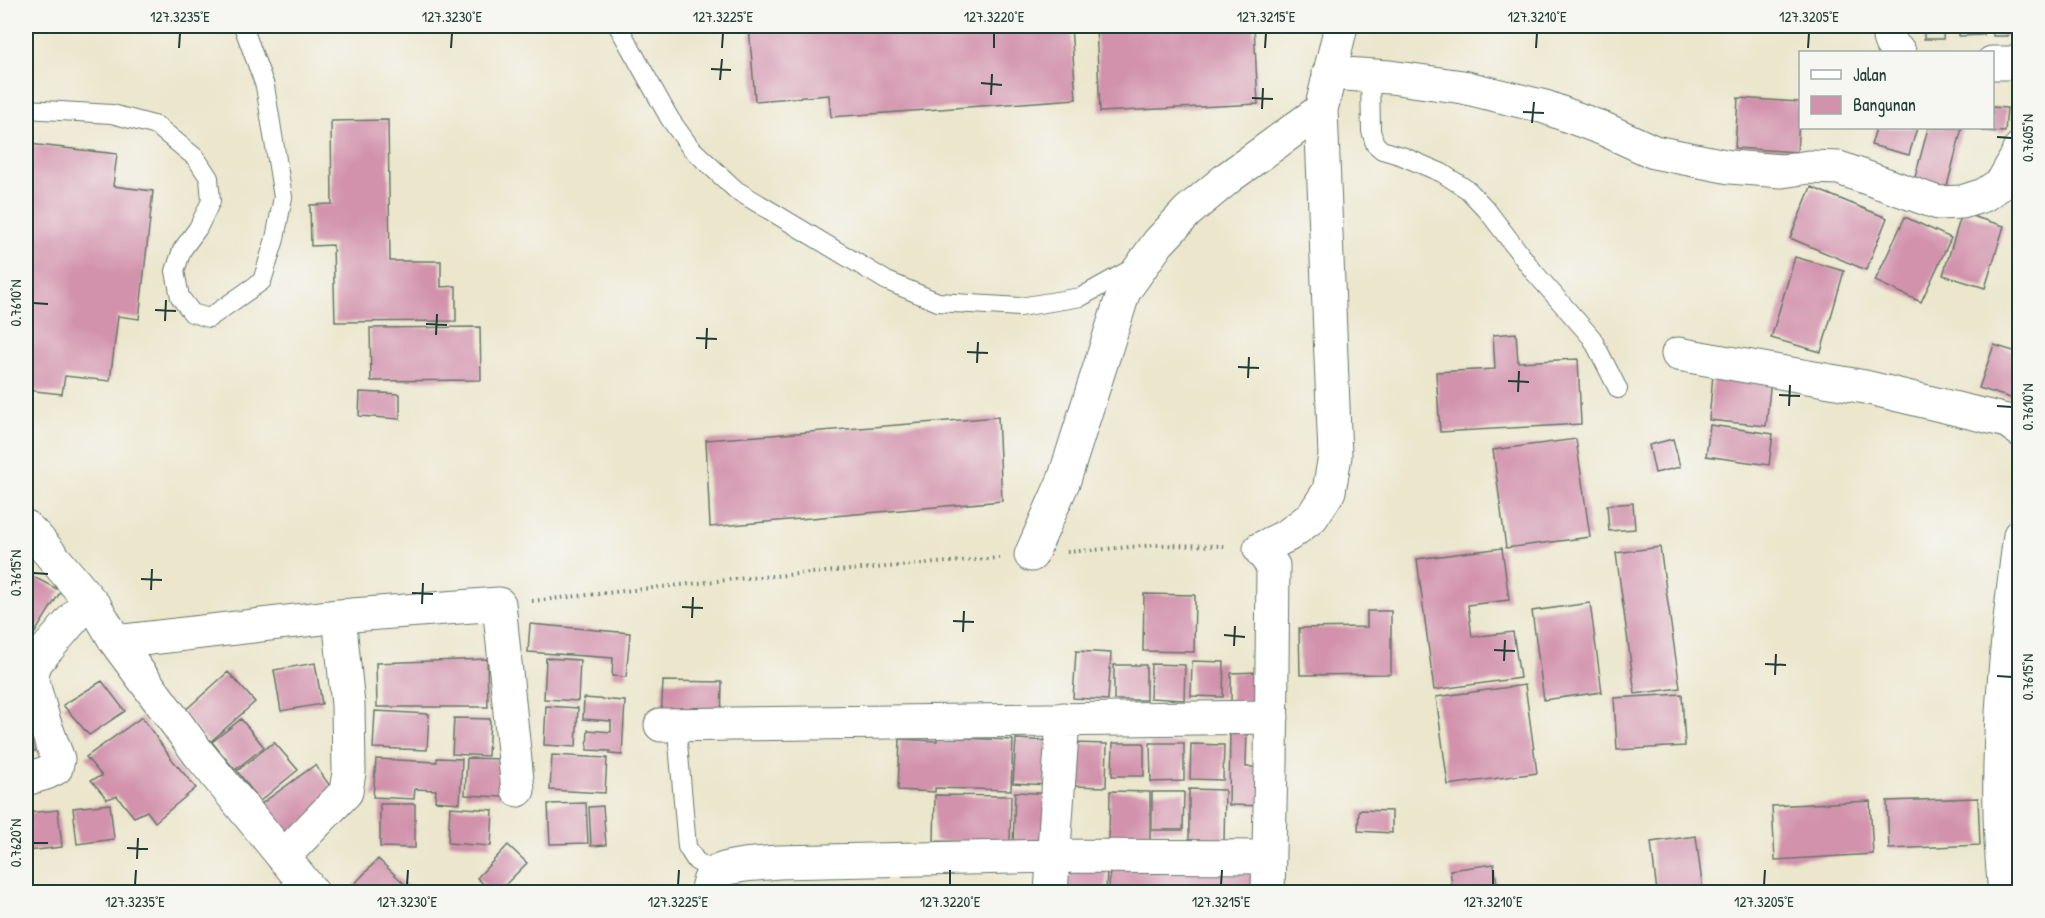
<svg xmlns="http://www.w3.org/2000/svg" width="2045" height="918" font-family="'Patrick Hand',sans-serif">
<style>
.building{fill:#d292ac}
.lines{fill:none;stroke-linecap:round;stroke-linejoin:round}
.lane-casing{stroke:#667869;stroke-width:20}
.street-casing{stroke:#667869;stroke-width:35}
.path{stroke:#667869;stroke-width:4;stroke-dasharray:1.5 4.5;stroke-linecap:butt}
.lane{stroke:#fff;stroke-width:18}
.street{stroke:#fff;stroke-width:33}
.ticks{fill:none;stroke:#1f3d34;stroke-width:2}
.neatline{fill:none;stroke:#1f3d34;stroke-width:2}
.ticks-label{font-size:15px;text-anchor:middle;fill:#1f3d34}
</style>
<rect width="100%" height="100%" fill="#f6f6f2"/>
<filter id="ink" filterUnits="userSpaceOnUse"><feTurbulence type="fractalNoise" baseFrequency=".0167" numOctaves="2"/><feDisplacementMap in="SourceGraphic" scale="12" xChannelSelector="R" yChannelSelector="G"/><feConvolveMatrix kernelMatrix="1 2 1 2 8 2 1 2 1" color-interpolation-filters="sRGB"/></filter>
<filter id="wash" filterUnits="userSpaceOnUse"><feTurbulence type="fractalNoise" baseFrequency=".008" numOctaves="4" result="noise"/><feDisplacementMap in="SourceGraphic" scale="24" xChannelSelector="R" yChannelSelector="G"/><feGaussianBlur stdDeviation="1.35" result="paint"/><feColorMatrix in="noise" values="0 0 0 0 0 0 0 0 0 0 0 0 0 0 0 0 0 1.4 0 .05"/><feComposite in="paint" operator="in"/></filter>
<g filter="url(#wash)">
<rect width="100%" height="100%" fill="#ebe6cc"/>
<g id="blocks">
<!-- building -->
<path class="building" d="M749,26H1071L1076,99L831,117L829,95L755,101Z
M1096,26H1254L1258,104L1100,112Z
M1924,26H1944L1943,39H1924Z
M1959,26H1983L1984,35L1959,36Z
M1993,26H2008V36H1993Z
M1738,98L1800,102L1797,152L1735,148Z
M1992,107L2007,108L2005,132L1983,131V128H1992Z
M388,120L390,261H441V287L456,286V321L335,322L333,245L311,246L310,205L332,204L331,121Z
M1876,128H1917L1909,155L1871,145Z
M1928,128H1962L1946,190L1914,181Z
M29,144L117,154L113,186L153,191L139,319L118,316L110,381L65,376L62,394L26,390V171Z
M1811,187L1887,218L1866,270L1790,238Z
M1962,213L2004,226L1985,288L1943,275Z
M1905,217L1951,238L1921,302L1875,281Z
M1795,257L1844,271L1821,352L1771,338Z
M480,327L481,380L371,381L370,328Z
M1516,333L1518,362L1578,359L1581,424L1440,432L1436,372L1495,369L1493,335Z
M1994,345L2020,353V401L1979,388Z
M1713,374L1771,379L1766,426L1709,420Z
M360,392L400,394V419L359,416Z
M998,417L1002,501L710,527L706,440Z
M1710,425L1773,434L1769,465L1706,456Z
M1576,439L1590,537L1506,548L1493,450Z
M1673,439L1680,467L1655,473L1649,445Z
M1633,503L1635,529L1609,531L1607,505Z
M1660,547L1680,688L1635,694L1616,553Z
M1502,548L1509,600L1468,605L1472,637L1513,632L1520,678L1434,690L1417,559Z
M26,573L61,591L34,634L26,630Z
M1144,594L1195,595L1194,652L1143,651Z
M1590,603L1602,692L1544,700L1532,611Z
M1367,611H1391V674L1300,675L1299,628L1367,627Z
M530,624L630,633L626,677L612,676L613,658L528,652Z
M1076,651L1111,653L1108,700L1073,698Z
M546,658L580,660L578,701L544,699Z
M487,659L488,707H377L376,663Z
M1192,661L1224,662L1223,697L1191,696Z
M315,663L322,704L281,711L274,670Z
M1151,664L1185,665L1184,700L1150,698Z
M1114,665H1146V700H1114Z
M228,672L255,702L209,743L182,713Z
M1260,672L1261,701L1231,702V673Z
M102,681L125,711L89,735L63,705Z
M663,681L722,682L721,721L661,720Z
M1525,685L1537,773L1448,785L1436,697Z
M1682,694L1685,746L1617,750L1614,698Z
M584,698L625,701L622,755L610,754V751L587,750L588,730L611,732V721L583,719Z
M26,699L42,749L26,753Z
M546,706L578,708L576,747L544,745Z
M375,711L429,714L427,750L373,748Z
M142,717L170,757L196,788L155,822L147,811L134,817L117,796L107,799L91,780L102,776L86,757Z
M454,718L490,719L488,756L452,754Z
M241,719L264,747L235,770L212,742Z
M1230,727H1247L1246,767H1267V806L1229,805Z
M937,737L1013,740L1011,790L935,788V792L898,790L900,739L937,741Z
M1016,739L1051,741L1048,785L1013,783Z
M274,742L298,770L260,801L237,771Z
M1073,743L1107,744L1106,787L1073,786Z
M1113,743H1144V776H1112Z
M1150,743H1184V781L1151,782Z
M1191,744L1224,745L1223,780L1190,779Z
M552,755L607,758L605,793L550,790Z
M437,758L462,759L460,803L435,801L436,790L415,789L414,799L373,797L376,759L437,762Z
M467,758L504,759L502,797L465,795Z
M315,765L338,797L280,838L257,807Z
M1189,789L1225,790L1224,843L1189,842Z
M1110,791L1150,792V842L1109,841Z
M1015,792L1053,794L1051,846L1013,845Z
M1152,792H1184L1183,830H1152Z
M935,795L1011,796L1010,843L934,841Z
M1978,798L1980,845L1889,849L1887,801Z
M1870,801L1873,854L1775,860L1772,806Z
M586,803L588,843L550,844L548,804Z
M110,804L114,839L77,844L73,808Z
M380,804H415V848L380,847Z
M603,806L606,845L591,846L589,807Z
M450,807L493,810L491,846L448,843Z
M58,810L62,847L28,851L26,813Z
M1359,810L1392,811V833L1358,831Z
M1696,836L1703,892H1657L1651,842Z
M508,845L527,863L498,892H492L477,878Z
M378,859L407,886L414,892H347Z
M1110,864L1264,871L1263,892H1109Z
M1494,864L1498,892H1453L1450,870Z
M1066,868L1107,870L1106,892H1065Z"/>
</g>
</g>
<g filter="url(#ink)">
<use href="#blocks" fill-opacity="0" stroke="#667869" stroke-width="1.5"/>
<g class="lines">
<defs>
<path id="lane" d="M618,26L670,119L690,147L736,190L887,281L938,302L1020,307L1081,297L1131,269
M1370,76L1371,131L1375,144L1382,150L1402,156L1442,173L1468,190L1486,209L1534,272L1592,338L1618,389
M26,109L112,114L157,126L196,158L209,178L211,201L198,228L182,250L175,271L180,297L192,313L209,318L262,281L275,239L283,197L265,86L243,26
M678,743L687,847L696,861L716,873"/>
<path id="street" d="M1890,26C1887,37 1890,45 1899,52
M1992,63H2020
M1329,73L1390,77L1463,87L1545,107L1604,129L1654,152L1730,167L1782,171L1809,167L1839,168L1938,203L1962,202L1984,195L2002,183L2016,158L2020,148
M1678,354L1865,387L2007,421L2020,430
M26,527L36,537L96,608L116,642L199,754L312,892
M1031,555L1064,480L1124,291L1158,243L1188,211L1229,177L1321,110
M116,642L339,616L499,604L518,790
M661,725L1272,717
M26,779L46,773L56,768L58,759L44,722L31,676L36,662L89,600
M283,857L346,792L349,772L348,705L339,616
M707,892C707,885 710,876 717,872C732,864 761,864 778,862L1054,856L1269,857
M1051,892L1063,719
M1268,892L1271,764L1273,566L1260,549L1288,535L1312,517L1329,491L1335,456L1321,110L1341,26
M2005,892C1992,774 2005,653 2020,535"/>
</defs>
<!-- lane casing -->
<use href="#lane" class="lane-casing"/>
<!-- street casing -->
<use href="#street" class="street-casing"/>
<!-- path -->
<path class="path" d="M1067,552L1156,545L1227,546
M532,601L736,579L999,558"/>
<!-- lane -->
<use href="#lane" class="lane"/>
<!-- street -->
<use href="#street" class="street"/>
</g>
</g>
<!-- ticks -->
<path class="ticks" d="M179,48L180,33M451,48L452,33M722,48L723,33M994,48V33M1265,48L1266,33M1536,48L1537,33M1808,48L1809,33M711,69L731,70M720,80L722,59M981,83L1002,85M991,95L992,74M1252,98L1273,99M1262,109L1263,88M1523,112L1544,113M1532,123L1534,102M1997,137L2012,138M33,303L48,304M155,310L176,311M165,321L166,300M426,324L447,325M436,335L437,314M696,338L717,339M706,349L707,328M967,352L988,353M977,363L978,342M1238,367L1259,368M1248,378L1249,357M1508,381L1529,382M1518,392L1519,371M1779,395L1800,396M1789,406L1790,385M1997,406L2012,407M33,573L48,574M141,579L162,580M151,590L152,569M412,593L433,594M422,604L423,583M682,607L703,608M692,618L693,597M953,621L974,622M963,632L964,611M1224,635L1245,637M1234,646L1235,626M1494,650L1515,651M1504,661L1505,640M1765,664L1786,665M1775,675L1776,654M1997,676L2012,677M33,843H48M127,848L148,849M137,859L138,838M135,885L136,870M407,885L408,870M678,885L679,870M950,885V870M1221,885L1222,870M1493,885V870M1764,885L1765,870"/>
<!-- margin -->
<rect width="2045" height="918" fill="none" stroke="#f6f6f2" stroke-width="66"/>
<!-- legend -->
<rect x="1799" y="51" width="195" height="78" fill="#f6f6f2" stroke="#a0aca6" stroke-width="1.5"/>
<rect x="1811" y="70" width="30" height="9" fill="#ffffff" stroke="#a0aca6" stroke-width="1.5"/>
<text x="1853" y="81" font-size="18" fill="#1f3d34">Jalan</text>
<rect x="1811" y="96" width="30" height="18" fill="#d292ac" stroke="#a0aca6" stroke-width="1.5"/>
<text x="1853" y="111" font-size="18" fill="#1f3d34">Bangunan</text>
<rect x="33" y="33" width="1979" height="852" class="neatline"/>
<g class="ticks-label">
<text x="180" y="22">127.3235°E</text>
<text x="452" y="22">127.3230°E</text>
<text x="723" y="22">127.3225°E</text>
<text x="994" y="22">127.3220°E</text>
<text x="1266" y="22">127.3215°E</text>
<text x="1537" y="22">127.3210°E</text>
<text x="1809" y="22">127.3205°E</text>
<text transform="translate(2028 138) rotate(-90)" y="5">0.7605°N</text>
<text transform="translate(16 303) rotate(-90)" y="5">0.7610°N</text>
<text transform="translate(2028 407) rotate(-90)" y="5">0.7610°N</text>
<text transform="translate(16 573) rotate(-90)" y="5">0.7615°N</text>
<text transform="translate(2028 677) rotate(-90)" y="5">0.7615°N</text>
<text transform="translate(16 843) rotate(-90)" y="5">0.7620°N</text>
<text x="135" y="907">127.3235°E</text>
<text x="407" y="907">127.3230°E</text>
<text x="678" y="907">127.3225°E</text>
<text x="950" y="907">127.3220°E</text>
<text x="1221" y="907">127.3215°E</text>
<text x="1493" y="907">127.3210°E</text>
<text x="1764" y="907">127.3205°E</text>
</g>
</svg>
